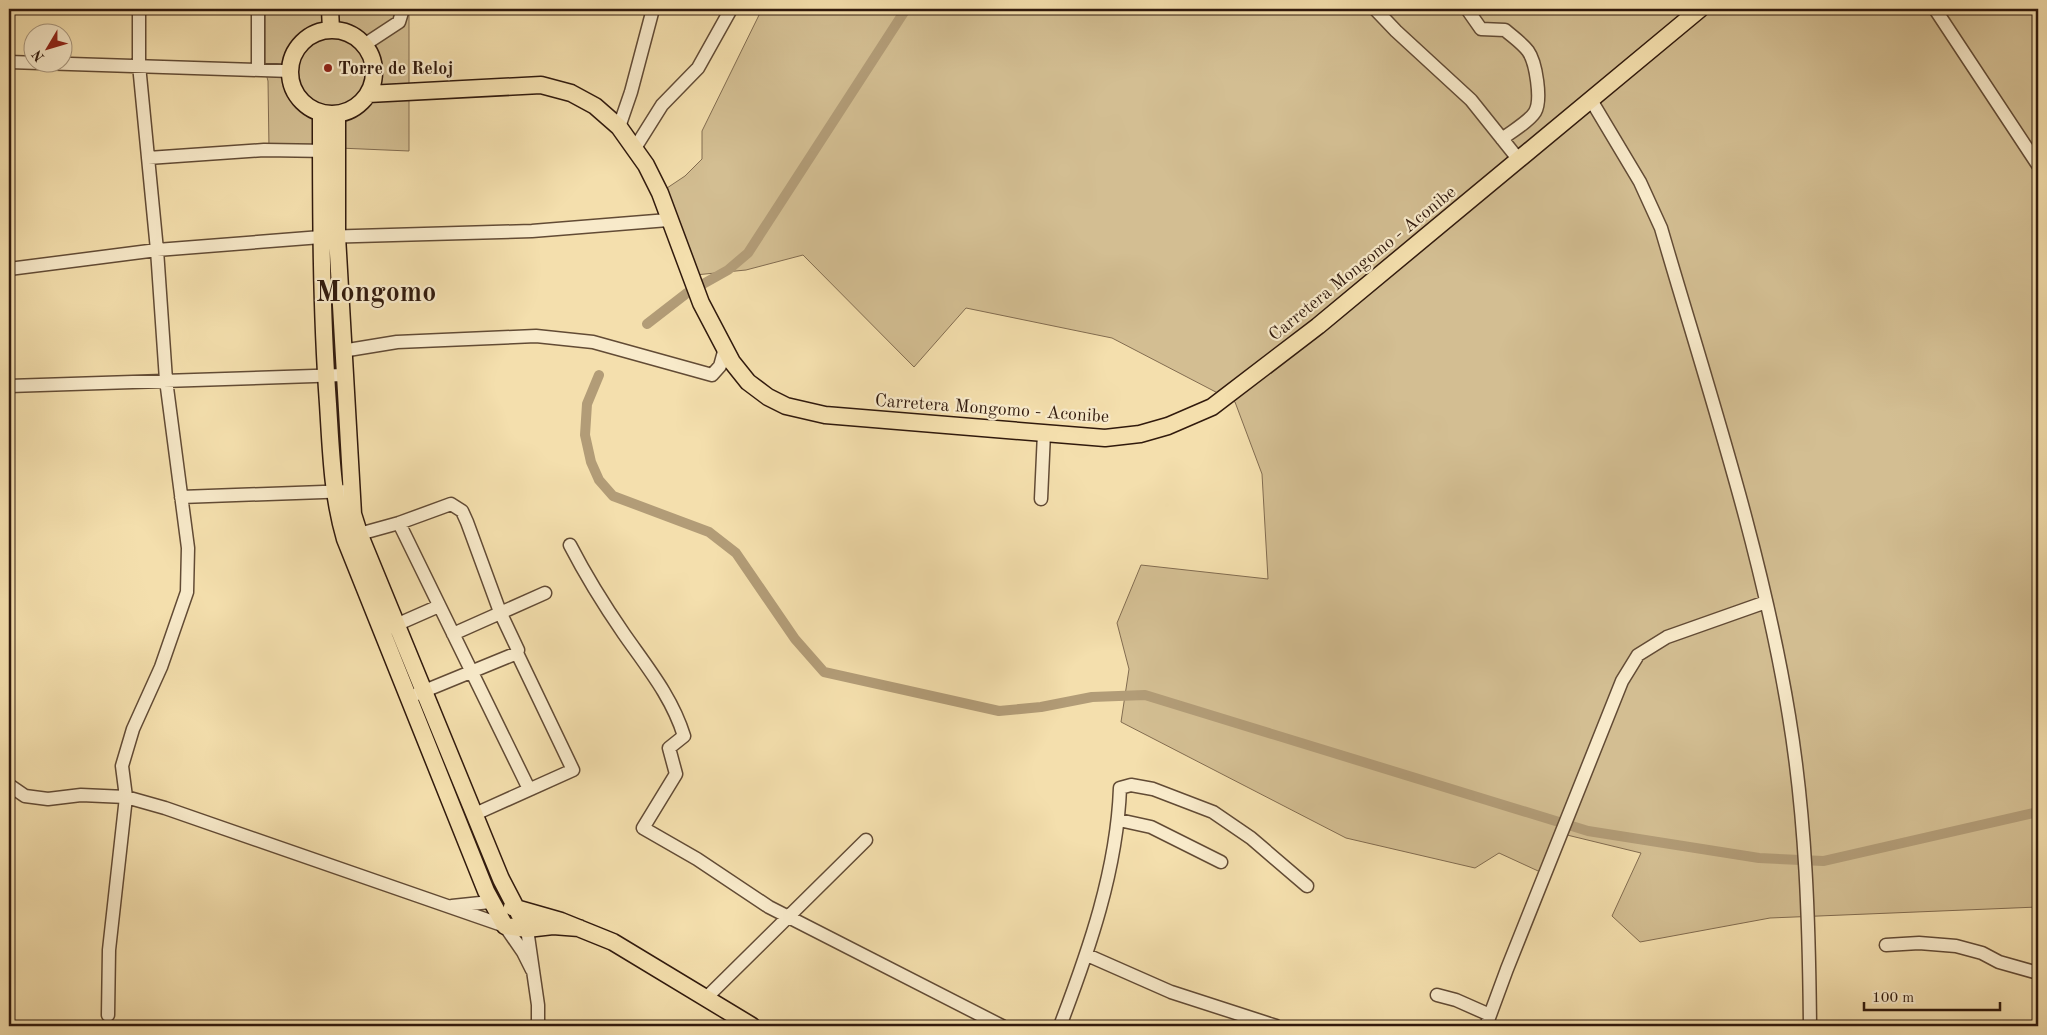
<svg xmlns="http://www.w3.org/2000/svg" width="2047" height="1035" font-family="'Old Standard TT',serif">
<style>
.green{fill:#d3be92;stroke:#826c50}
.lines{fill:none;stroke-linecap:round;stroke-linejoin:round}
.canal{stroke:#b29c77;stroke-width:10}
.minor-casing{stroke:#624b35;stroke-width:15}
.major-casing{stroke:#311a0d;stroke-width:19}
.minor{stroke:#f8eaca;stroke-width:12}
.major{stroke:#f4dfad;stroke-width:16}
.poi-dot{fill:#8f2418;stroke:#f8eaca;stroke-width:2}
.labels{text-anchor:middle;stroke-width:4.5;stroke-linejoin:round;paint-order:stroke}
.poi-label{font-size:18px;font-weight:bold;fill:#311a0d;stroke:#f8eaca;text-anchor:start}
.street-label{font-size:18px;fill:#311a0d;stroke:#f8eaca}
.town-label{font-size:28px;font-weight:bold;fill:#311a0d;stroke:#f8eaca}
</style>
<rect width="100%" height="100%" fill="#f4dfad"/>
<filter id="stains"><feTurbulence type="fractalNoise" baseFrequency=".004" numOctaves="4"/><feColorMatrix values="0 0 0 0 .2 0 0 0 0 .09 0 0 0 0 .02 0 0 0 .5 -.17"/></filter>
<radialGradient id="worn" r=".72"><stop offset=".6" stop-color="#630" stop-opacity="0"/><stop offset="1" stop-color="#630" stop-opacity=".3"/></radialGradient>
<!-- green -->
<path class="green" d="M265,9H409V151L339,148L269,149L268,81L265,70Z
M762,9H2038V907L1770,918L1640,942L1612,916L1641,853L1567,835L1549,876L1499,853L1475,868L1346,838L1121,722L1129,669L1117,623L1141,565L1268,579L1262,474L1235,402L1112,338L966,308L914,367L803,255L746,270L695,275L661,192L685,176L702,159V131Z"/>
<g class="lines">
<!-- canal -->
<path class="canal" d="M647,324L687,293L728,270L748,253L906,9
M599,375L587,404L585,435L591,462L599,480L613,496L709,532L736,553L795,639L824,672L999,711L1041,707L1092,697L1145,695L1588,831L1759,858L1823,861L2038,812"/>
<defs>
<path id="minor" d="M258,9V70
M1375,9L1396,31L1471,100L1519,160
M1467,9L1481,29L1505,30C1513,37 1522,43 1528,51C1536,62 1542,100 1535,112C1529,122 1512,131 1502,139
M1935,9L2038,165
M364,45L399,22L403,9
M9,62L291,71
M1591,100L1640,182L1661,228C1708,389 1762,550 1789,716C1806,819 1809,922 1810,1026
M619,127L631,92L653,9
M635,148L662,105L698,68L731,9
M148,158L264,150L329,151
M9,269L157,250L321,237L532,231L668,220
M342,351L397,342L536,336L593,342L712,375L720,366L725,348
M9,386L344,375
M181,497L351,491
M1041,499L1044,433
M399,523L529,789
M352,536L399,523L451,504L462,511L467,522L500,612L518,650L517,653L573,770L475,814
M570,545C586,576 604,605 624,634C647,667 672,697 684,736L669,748L676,774L643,828L697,859L769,907L1002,1026
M389,628L439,606
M453,634L545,593
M417,694L517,653
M9,785L25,796L48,799L81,795L126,797L165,808L479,917L505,926L523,952L532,970
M1119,820L1151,827L1221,862
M452,906L490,902
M527,929L538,1005V1026
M1886,945L1919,943L1956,946L1982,953L1999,962L2038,973
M1087,955L1171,992L1276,1026
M1437,995L1456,1000L1490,1015
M705,999L866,840
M108,1015L109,950L126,797L122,766L133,729L161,667L187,592L188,548L166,380L157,250L139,65V9
M1060,1026C1089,950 1117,870 1120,788L1131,785L1153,789L1213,812L1251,838L1307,886
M1486,1026L1507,969L1622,681L1638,655L1667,637L1766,602"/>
<path id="major" d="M330,9L331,30
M290 72a42 42 0 1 1 84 0a42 42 0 1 1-84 0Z
M368,94L541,85L571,93L595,106L619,127L646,165L660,193L701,303L732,362L748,382L768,397L786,406L825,415L1105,438L1140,434L1168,426L1212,407L1318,326L1700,9
M321,113C321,210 321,307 328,404C331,450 332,495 345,539L486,891L505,926L527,929L553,926L579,928
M337,114V236L353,514L359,533L501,879L527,929
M512,907L561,921L613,942L752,1026"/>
</defs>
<!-- minor casing -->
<use href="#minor" class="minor-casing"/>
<!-- major casing -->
<use href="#major" class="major-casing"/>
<!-- minor -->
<use href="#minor" class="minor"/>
<!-- major -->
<use href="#major" class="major"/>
</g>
<!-- markers -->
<circle class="poi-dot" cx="328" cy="68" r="5"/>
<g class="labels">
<!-- poi labels -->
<g class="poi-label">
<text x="338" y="74">Torre de Reloj</text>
</g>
<!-- street labels -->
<g class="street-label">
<text transform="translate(1362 263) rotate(-39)" y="6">Carretera Mongomo - Aconibe</text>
<text transform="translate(992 408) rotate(4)" y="6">Carretera Mongomo - Aconibe</text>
</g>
<!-- town labels -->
<g class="town-label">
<text x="376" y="301">Mongomo</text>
</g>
</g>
<!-- margin -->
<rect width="2047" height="1035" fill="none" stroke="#f4dfad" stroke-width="30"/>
<rect x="10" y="10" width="2027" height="1015" fill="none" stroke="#311a0d" stroke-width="2.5"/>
<rect x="15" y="15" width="2017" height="1005" fill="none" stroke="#311a0d"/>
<!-- north arrow -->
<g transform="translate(48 48) rotate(232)"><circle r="24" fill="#f8eaca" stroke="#a8977e"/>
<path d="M0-4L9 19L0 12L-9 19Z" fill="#8f2418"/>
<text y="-8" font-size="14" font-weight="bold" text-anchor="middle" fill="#311a0d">N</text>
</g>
<!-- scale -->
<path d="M1864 1002v8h136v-8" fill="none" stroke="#311a0d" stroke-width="2.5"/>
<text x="1872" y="1002" font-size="15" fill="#311a0d" stroke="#f8eaca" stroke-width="4" paint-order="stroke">100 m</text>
<rect width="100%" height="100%" filter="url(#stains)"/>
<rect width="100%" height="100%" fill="url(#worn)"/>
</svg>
